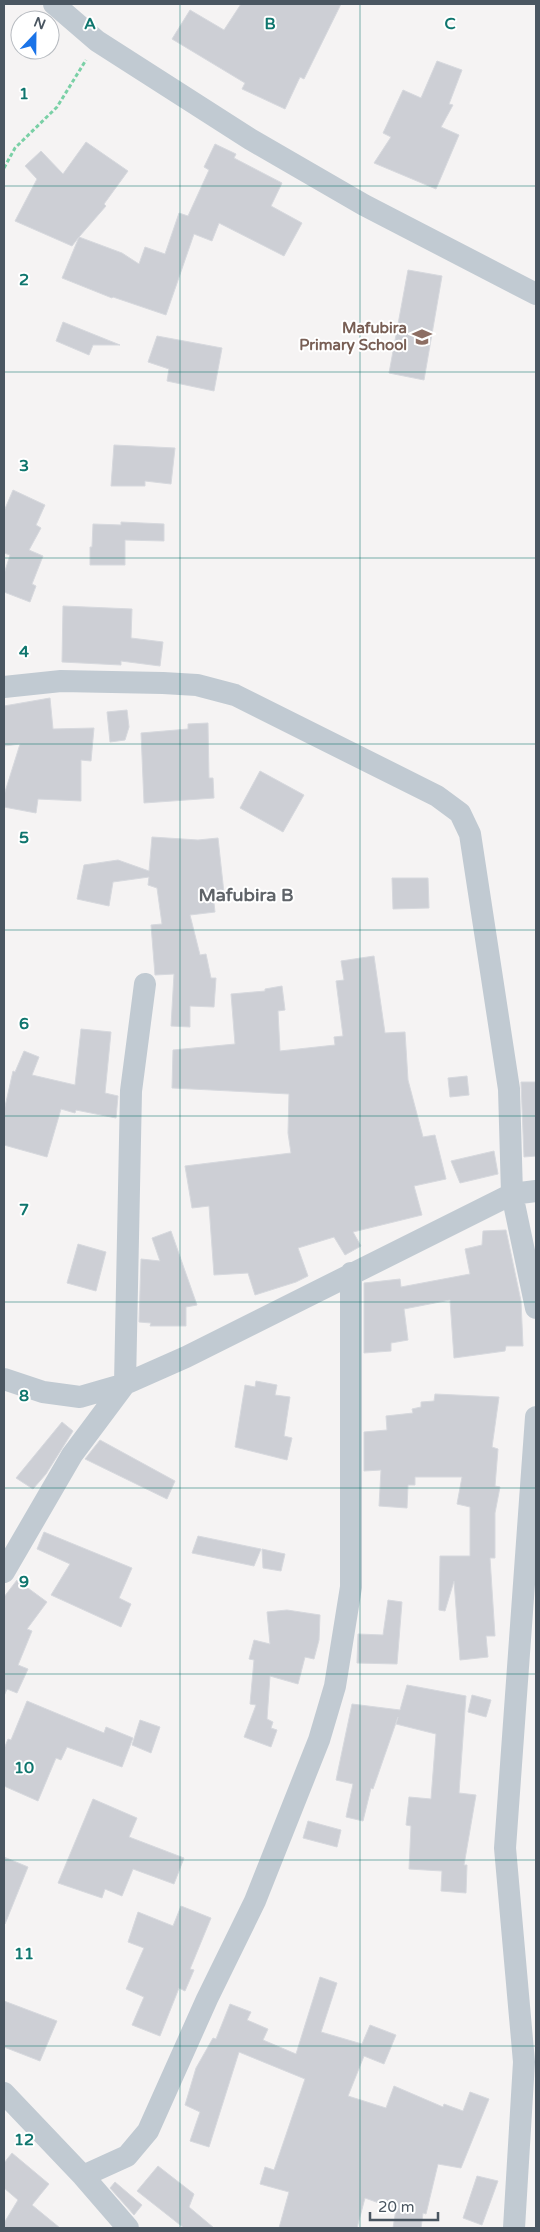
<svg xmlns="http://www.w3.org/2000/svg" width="540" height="2232" font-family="'Varela Round',sans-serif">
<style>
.building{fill:#cdcfd5;stroke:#d7d9de}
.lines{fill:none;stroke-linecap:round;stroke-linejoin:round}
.path{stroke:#7ad0a6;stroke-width:3;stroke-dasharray:4 2.5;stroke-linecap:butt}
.minor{stroke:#c1cad2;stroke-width:22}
.grid{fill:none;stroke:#0f766e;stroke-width:1;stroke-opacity:0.55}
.labels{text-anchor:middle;stroke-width:4;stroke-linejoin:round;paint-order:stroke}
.education-label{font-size:15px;font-weight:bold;fill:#785e54;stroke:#fff;text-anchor:end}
.quarter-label{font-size:18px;font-weight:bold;fill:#5f6368;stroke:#fff}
.grid-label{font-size:16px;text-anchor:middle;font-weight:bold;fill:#0f766e;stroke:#fff;stroke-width:4;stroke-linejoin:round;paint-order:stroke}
</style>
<rect width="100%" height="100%" fill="#f5f3f3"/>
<!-- building -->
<path class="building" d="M241,4H341L304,79L300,77L285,109L242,89L245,83L172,39L190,10L224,30Z
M437,61L462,70L449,104L453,105L441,127L459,135L436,189L374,163L391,137L383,133L403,90L421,98Z
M86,142L128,171L104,204L106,206L79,237L122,253L139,264L145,247L165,254L179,213L188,216L209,170L204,167L215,144L236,154L234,158L282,183L271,206L302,223L284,256L219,223L212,241L194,234L166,315L113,297L112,298L62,278L79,237L72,246L15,221L37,179L25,166L41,151L63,174Z
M408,270L442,276L424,380L389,373Z
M63,322L120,345H93L89,355L56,341Z
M157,336L222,348L214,391L167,381L169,369L148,362Z
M114,445L175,448L171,484L145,481V486H111Z
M13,490L45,505L36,525L41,528L29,550L43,556L32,584L36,586L30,602L4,592V574L10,555L4,553V511Z
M121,522L164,524V541L125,540V565H90V547H92L93,524L121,525Z
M63,606L132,609L131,638L163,642L160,666L121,661V665L62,662Z
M50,698L53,729L94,728L91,761L81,760V801L38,799L36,813L4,807V795L20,744L4,746V706Z
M127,710L129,727L125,740L110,742L107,712Z
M208,723L209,778H213L214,798L144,803L141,733L188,729V724Z
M260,771L304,795L283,832L240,808Z
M152,837L198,840L218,838L224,893L213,894L215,912L190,915L200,955L206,954L211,978H216L214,1007L190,1006V1027L171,1026L174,974L155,975L151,925L162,924L157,888L148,885L149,877L113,882L109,906L77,899L84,865L118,860L149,871Z
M392,878H428L429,908L393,909Z
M374,956L385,1033L405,1032L408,1080L423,1137L435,1135L446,1179L414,1186L422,1215L353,1232L361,1246L345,1255L334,1237L298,1248L308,1276L296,1282L255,1295L248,1273L214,1275L209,1206L192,1208L185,1166L291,1153L288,1133L289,1094L172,1088L173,1050L235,1044L231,994L265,991V989L282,986L285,1010L278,1011L280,1051L335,1045L334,1037L343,1036L336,981L344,980L341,961Z
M81,1029L111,1032L105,1093L118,1096L116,1118L76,1110L75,1113L61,1109L47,1157L4,1145V1111L13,1071L15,1072L24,1051L39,1057L32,1075L75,1085Z
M467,1076L469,1095L450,1097L448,1078Z
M521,1082H536V1156L524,1157Z
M494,1151L498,1174L460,1183L451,1161Z
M506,1230L521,1301L523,1346H506L505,1351L454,1358L450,1300L404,1309L408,1340L391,1343V1351L364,1353V1283L400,1279L401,1287L470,1274L465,1249L482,1245L483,1231Z
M171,1231L197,1305L186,1307V1326H150L151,1323L139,1322L141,1259L160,1261L152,1238Z
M78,1244L106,1252L96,1291L67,1283Z
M256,1381L277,1385L275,1395L290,1397L284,1436L292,1438L287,1460L235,1447L245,1385L255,1387Z
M435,1394L499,1397L492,1447L498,1449L495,1486L500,1487L495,1513V1558H490L495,1636H486L488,1657L460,1660L454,1581L445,1611L439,1610L440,1556H470V1507L457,1504L462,1477H415V1485H408L407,1508L379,1506L381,1470L364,1471V1432L387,1430L386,1416L413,1413L412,1409L421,1407V1402L434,1401Z
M62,1422L73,1431L46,1474L33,1489L16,1478Z
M100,1440L175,1481L167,1499L85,1459Z
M44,1532L132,1568L119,1598L131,1604L121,1627L51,1595L70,1564L37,1549Z
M198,1536L261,1549L254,1566L192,1553Z
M262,1549L285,1554L281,1571L263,1568Z
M17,1580L47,1602L27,1629L32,1631L18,1665L28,1669L17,1693L7,1689L4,1696V1597Z
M388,1600L402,1602L397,1664L357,1663L358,1634L383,1635Z
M287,1610L320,1615L319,1640L314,1659L305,1657L298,1684L270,1676L267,1719L273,1722L271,1728L277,1730L271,1747L244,1737L256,1705L250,1704L254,1660L249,1659L254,1640L270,1644L267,1612Z
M407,1685L466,1696L459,1793L476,1795L464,1865H467L466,1893L441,1891L442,1871L409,1869L411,1826L406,1825L409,1797L431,1799L436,1734L396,1724L398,1717L373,1789L371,1788L363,1821L346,1817L353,1784L336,1780L352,1704L400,1710Z
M472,1695L491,1700L486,1717L468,1712Z
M27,1701L104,1733L106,1727L133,1738L122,1767L67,1747L61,1760L56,1758L38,1801L4,1786V1749L8,1739L11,1740Z
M140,1720L160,1727L151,1753L132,1745Z
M93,1799L137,1818L129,1837L184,1858L174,1884L133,1869L122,1896L105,1889L102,1898L58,1883Z
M308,1821L341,1830L337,1847L303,1838Z
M4,1857L28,1867L5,1924H4Z
M181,1906L211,1918L190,1969L194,1970L185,1991L179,1988L160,2036L132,2025L144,1997L126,1989L144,1948L128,1942L138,1912L173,1926Z
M320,1977L337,1983L321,2032L362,2044L370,2025L396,2035L384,2064L364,2056L348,2096L386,2108L394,2086L443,2107L444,2104L463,2111L470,2092L489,2099L461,2168L438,2164L426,2214L423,2213L421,2228H393L396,2209L365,2198L357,2228H279L289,2192L260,2184L265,2167L274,2170L305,2079L239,2052L209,2147L190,2141L200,2112L185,2105L196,2068L213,2038L216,2039L230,2004L251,2012L247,2020L268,2029L263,2040L296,2054Z
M4,2001L57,2021L40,2061L4,2047Z
M12,2153L49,2184L32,2205L60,2228H4V2223L18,2200L4,2188V2163Z
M158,2166L194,2194L189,2207L214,2228H184L137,2191Z
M477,2176L498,2181L482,2225L463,2218Z
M115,2182L142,2205L134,2215L110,2188Z"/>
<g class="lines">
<!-- path -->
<path class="path" d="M4,168L15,148L57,107L86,60"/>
<!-- minor -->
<path class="minor" d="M54,4L97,41L250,139L364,205L536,294
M4,687L61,681L163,683L197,685L235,695L437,796L460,813L470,834L509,1089L512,1194L536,1308
M4,1379L43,1392L80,1397L125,1384L186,1357L512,1194L536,1191
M4,1572L72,1455L125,1384L131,1091L145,984
M4,2093L83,2176L128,2228
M83,2176L127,2156L148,2131L207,1999L255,1901L319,1740L335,1686L351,1587V1273
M514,2228L524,2062L505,1848L536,1417"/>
</g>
<!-- grid -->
<path class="grid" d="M180,4V2228M360,4V2228M4,186H536M4,372H536M4,558H536M4,744H536M4,930H536M4,1116H536M4,1302H536M4,1488H536M4,1674H536M4,1860H536M4,2046H536"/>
<!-- icons -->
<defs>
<symbol id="school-bare" viewBox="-9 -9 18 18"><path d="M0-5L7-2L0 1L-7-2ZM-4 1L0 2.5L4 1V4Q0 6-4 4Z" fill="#8d6e63" stroke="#fff" stroke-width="2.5" paint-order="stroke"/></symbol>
</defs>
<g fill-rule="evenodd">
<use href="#school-bare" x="408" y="323" width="28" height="28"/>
</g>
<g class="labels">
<!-- education labels -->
<g class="education-label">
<text x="407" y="333">Mafubira<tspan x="407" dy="17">Primary School</tspan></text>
</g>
<!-- quarter labels -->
<g class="quarter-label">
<text x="246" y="901">Mafubira B</text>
</g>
</g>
<g class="grid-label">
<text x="90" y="29">A</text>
<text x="270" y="29">B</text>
<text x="450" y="29">C</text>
<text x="24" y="99">1</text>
<text x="24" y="285">2</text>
<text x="24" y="471">3</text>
<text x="24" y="657">4</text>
<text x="24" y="843">5</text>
<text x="24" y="1029">6</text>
<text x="24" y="1215">7</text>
<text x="24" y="1401">8</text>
<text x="24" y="1587">9</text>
<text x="24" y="1773">10</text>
<text x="24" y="1959">11</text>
<text x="24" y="2145">12</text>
</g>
<!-- border -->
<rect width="540" height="2232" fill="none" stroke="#4a5661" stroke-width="10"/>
<!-- north arrow -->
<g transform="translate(35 35) rotate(22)"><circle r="24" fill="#ffffff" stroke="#b7bbc0"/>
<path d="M0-4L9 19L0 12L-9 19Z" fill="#1a73e8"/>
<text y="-8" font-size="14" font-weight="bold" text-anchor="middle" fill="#4a5661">N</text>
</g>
<!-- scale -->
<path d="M370 2212v8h68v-8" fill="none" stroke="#4a5661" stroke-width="2.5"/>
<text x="378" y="2212" font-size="15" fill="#4a5661" stroke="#ffffff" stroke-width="4" paint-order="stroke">20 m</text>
</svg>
